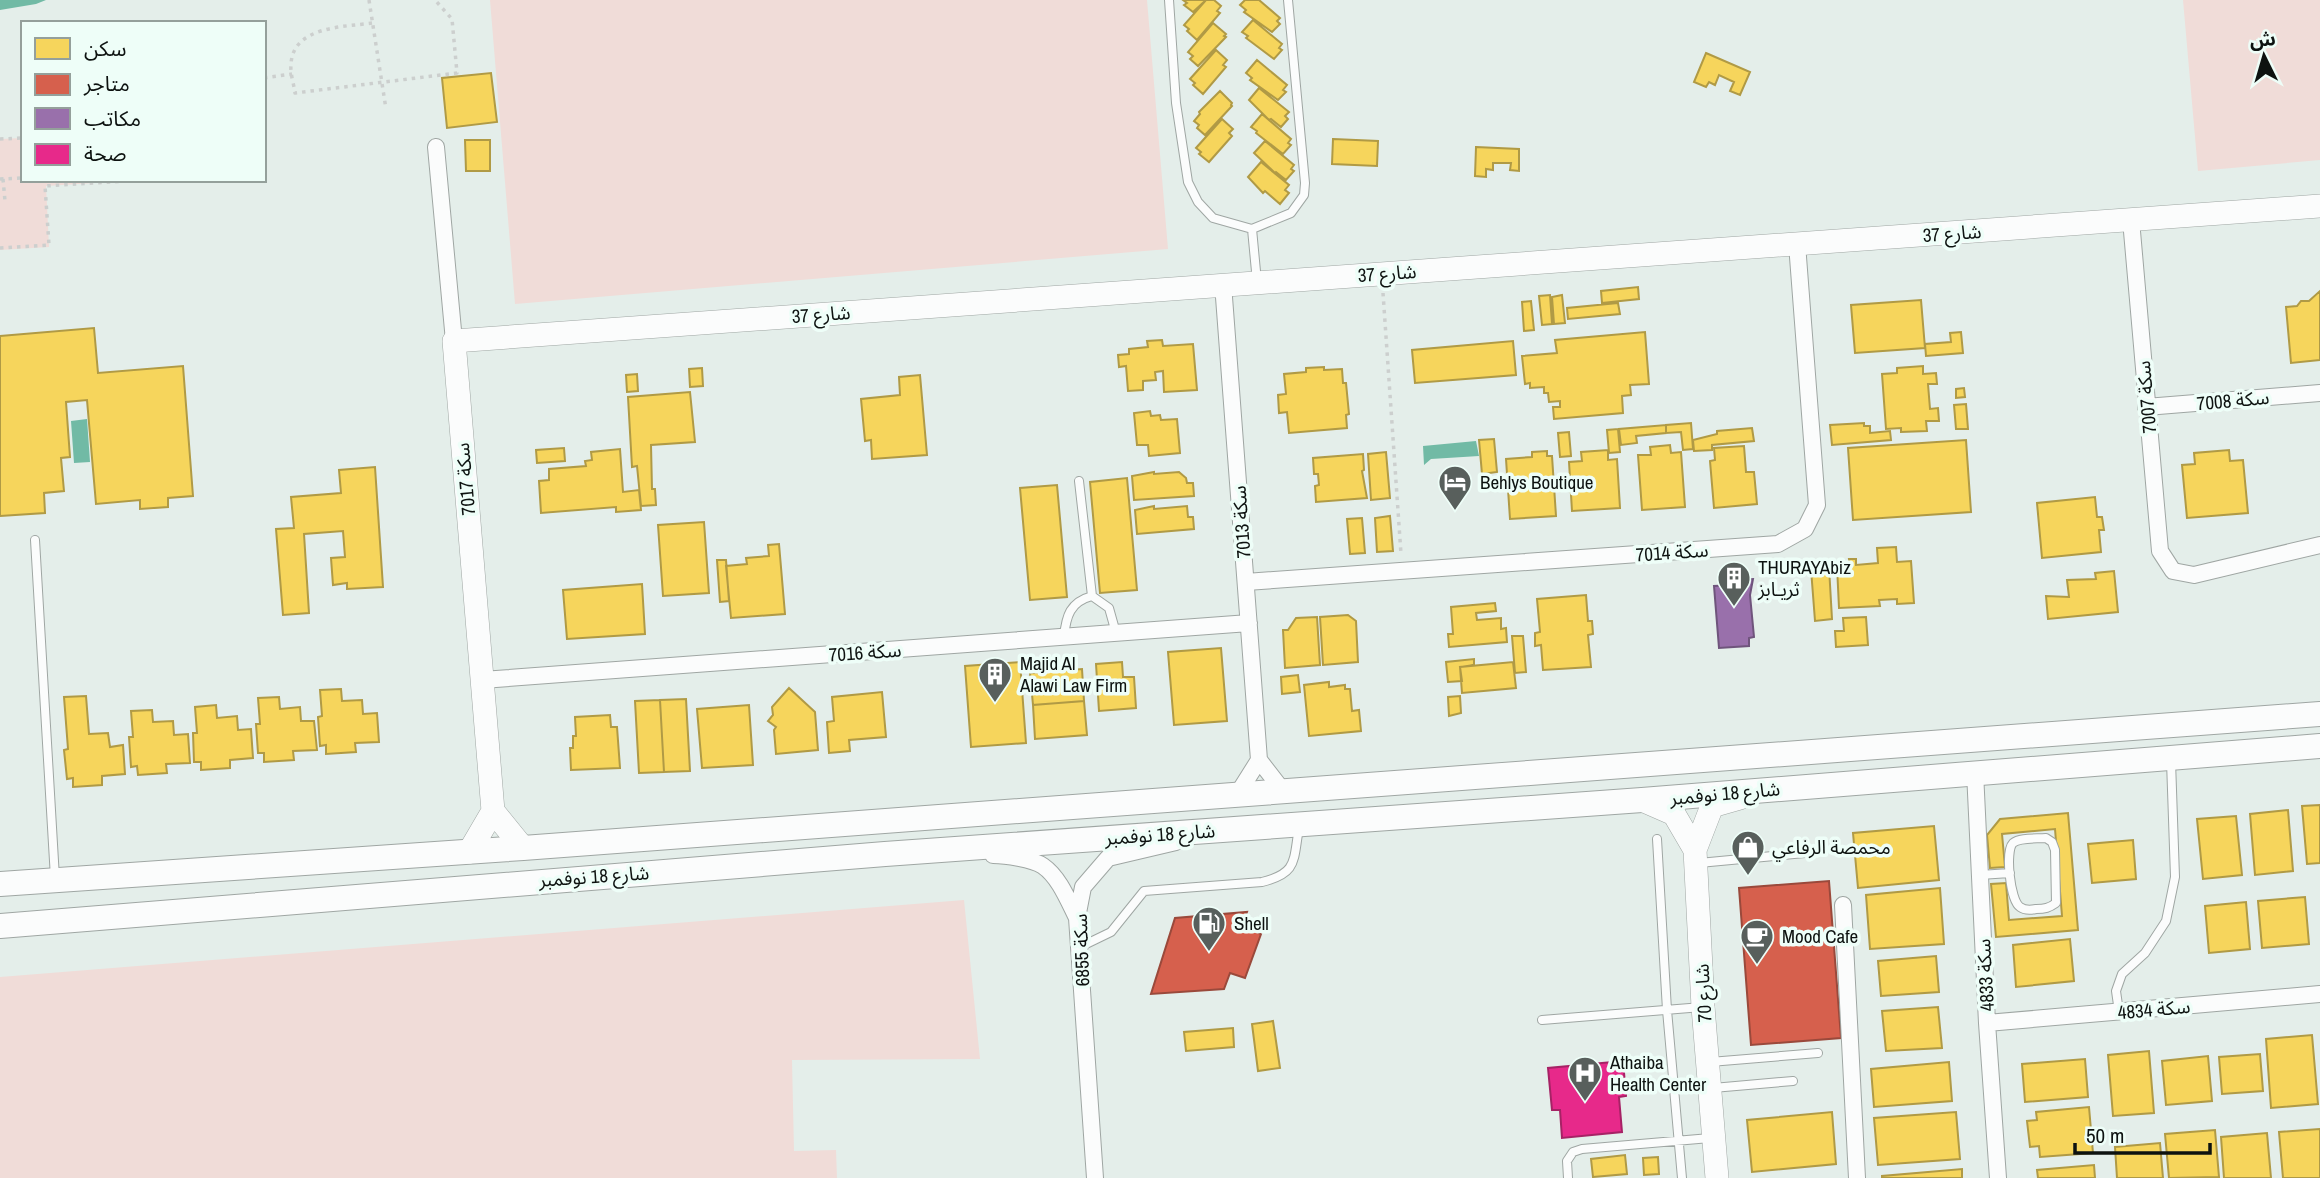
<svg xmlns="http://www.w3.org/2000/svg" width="2320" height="1178" font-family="'Archivo Narrow','Noto Sans Arabic',sans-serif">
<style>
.green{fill:#f0dcd8}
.water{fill:#71baa5}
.homes{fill:#f6d55c;stroke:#b09a45;stroke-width:2}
.shops{fill:#d6604d;stroke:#9a493b;stroke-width:2}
.offices{fill:#9970ab;stroke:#6f547c;stroke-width:2}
.health{fill:#e7298a;stroke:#a62265;stroke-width:2}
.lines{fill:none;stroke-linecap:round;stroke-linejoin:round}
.lane-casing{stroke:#9fa6a3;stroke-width:10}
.street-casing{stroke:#9fa6a3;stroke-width:18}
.secondary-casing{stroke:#9fa6a3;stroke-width:24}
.primary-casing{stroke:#9fa6a3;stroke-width:26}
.path{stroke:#cccfce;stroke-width:3.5;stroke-dasharray:3.5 5;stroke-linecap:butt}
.lane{stroke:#fbfcfc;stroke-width:8}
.street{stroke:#fbfcfc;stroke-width:16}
.secondary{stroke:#fbfcfc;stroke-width:23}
.primary{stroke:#fbfcfc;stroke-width:24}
.labels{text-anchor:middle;stroke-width:7;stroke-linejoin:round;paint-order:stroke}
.street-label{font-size:19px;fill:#0d1210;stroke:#eefef8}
.poi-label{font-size:19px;fill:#0d1210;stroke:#eefef8;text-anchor:start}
</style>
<rect width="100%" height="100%" fill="#e4eeea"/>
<!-- green -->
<path class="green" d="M490,0H1147L1168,249L515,304Z
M2183,0H2320V160L2198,171Z
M23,138V180H143L46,186L49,247L0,250V139Z
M964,900L980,1059L792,1060L794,1151L836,1150L837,1178H0V977Z"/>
<!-- water -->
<path class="water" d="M0,0H46L36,4L0,10Z
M87,419L90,462L74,463L71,421Z
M1476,441L1479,456L1431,459L1424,465L1423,446Z"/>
<!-- homes -->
<path class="homes" d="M1183,0H1206L1193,12L1184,5L1187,3Z
M1206,0H1214L1221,6L1217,11L1220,13L1197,40L1187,31L1189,29L1184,25Z
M1245,0H1259L1280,18L1277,21L1280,24L1272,32L1244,12L1246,10L1240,5Z
M1253,20L1282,44L1279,48L1282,50L1274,59L1246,38L1248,36L1242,32Z
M1213,23L1226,34L1224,36L1226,37L1198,66L1190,59L1193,56L1188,52Z
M1216,50L1227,60L1223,65L1226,67L1203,94L1193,85L1195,83L1190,79Z
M1706,53L1750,72L1740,95L1730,91L1734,82L1719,75L1715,85L1709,82L1706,87L1694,82Z
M1257,60L1287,85L1283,90L1286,92L1278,100L1250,80L1252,78L1246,73Z
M491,73L497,122L447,128L442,78Z
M1259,88L1289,112L1285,116L1288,119L1281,127L1271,119L1269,120L1249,100Z
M1220,91L1232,103L1231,105L1232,106L1205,135L1197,128L1199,125L1194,121L1200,114L1199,112Z
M1262,114L1291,139L1288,143L1291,145L1283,154L1256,133L1257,131L1251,127Z
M1222,119L1233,129L1229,133L1232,136L1209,162L1199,154L1201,152L1196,148Z
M1333,139L1378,141L1377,166L1332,164Z
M465,140H490V171H466Z
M1265,141L1294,165L1291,169L1294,171L1286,180L1276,172L1275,173L1254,153Z
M1476,147L1519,149V171L1510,170L1511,163H1493V170L1486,169V177L1475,176Z
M1261,162L1289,185L1285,190L1289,193L1280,204L1265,191L1263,193L1248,177Z
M1638,287L1639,299L1602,303L1601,291Z
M2320,291V360L2291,363L2286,307L2297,306L2301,301H2309Z
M1550,295L1552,324L1542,325L1539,296Z
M1562,295L1565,323L1554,324L1552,297Z
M1921,300L1925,348L1855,353L1851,305Z
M1531,301L1534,330L1524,331L1522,302Z
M1618,303L1620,314L1568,319L1567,308Z
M94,328L98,373L183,366L193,496L168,498V507L140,509V500L96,504L87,400L66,402L70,457L61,458L64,491L44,493L45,513L0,516V336Z
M1645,332L1649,384L1630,385L1631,395L1622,396L1623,413L1554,419L1553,407H1560V401L1549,402L1548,393H1544V387L1530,388V383L1525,384L1522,356L1557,353L1555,340Z
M1961,332L1963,353L1926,356L1925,344L1951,342L1950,333Z
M1162,340L1163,346L1193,344L1197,390L1164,392L1163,371L1155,372L1156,380L1143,381V390L1128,391L1126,366L1119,367L1118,355L1129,354V349L1148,347L1147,341Z
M1513,341L1516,375L1415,383L1412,350Z
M1923,366V374L1936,373L1937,384H1928L1930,409L1938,408L1939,421H1926L1927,431L1901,432V428L1886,429L1882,374L1897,373V368Z
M1324,367V370L1342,369L1343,383H1346L1349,414L1346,415L1347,428L1289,433L1287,412L1279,413L1278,395L1286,394L1284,374L1306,372V368Z
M702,368L703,386L690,387L689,369Z
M637,374L638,391L627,392L626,375Z
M920,375L927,455L872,459L871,440L865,441L861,399L900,395L899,377Z
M1964,388L1965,397L1956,398V389Z
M690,392L695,442L651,445L652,489H655L656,505L641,506L637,466L632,467L628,397Z
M1966,404L1968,429H1956L1954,405Z
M1150,411L1151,416L1160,415L1161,420L1177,419L1180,453L1149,456L1148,445H1137L1134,413Z
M1691,423L1693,449L1683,450L1681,432L1666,433V425Z
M1864,423V426H1870V433L1890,431L1891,440L1832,445L1830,425Z
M1666,425V433L1636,436L1637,443L1621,445L1619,429Z
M1752,428L1754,441L1712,445V450L1694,451L1693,440L1717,434V431Z
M1618,429L1620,452L1609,453L1607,430Z
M1569,432L1571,456L1560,457L1558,433Z
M1494,439L1497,472L1482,474L1479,440Z
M1966,440L1971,512L1853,520L1848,448Z
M1670,445L1671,453L1681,452L1685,507L1642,510L1638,455H1651L1650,447Z
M1744,446L1746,472H1754L1757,504L1714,508L1710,461L1715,460L1714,448Z
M564,448L565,461L537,463L536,450Z
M620,449L623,492L639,490L641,510L616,512V507L541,513L539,481L549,480V469L586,466L585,461L592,460L591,452Z
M1608,450V460L1617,459L1620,508L1572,511L1569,462L1582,461L1581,452Z
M2229,450L2230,461L2243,460L2248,513L2187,518L2182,465L2195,464L2194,453Z
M1547,451V456H1552L1556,516L1510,519L1506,459L1532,457V452Z
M1386,452L1390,498L1371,500L1368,454Z
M1363,454L1364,470L1362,471L1367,498L1316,502L1315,486L1319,485L1318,474H1314L1313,458Z
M375,467L383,587L347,589V583L333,585L331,558L345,557L343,531L304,534L309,613L283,615L276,529L294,528L291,497L341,493L339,470Z
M1154,472V474L1179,472L1186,478L1187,483H1193L1194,496L1134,500L1132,476Z
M1127,478L1137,590L1100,593L1090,482Z
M1057,485L1067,597L1030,600L1020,488Z
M2095,497L2097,517H2102L2104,530H2099L2101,552L2042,558L2037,503Z
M1154,506V509L1187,506L1188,517H1193L1194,529L1137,534L1135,510Z
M1390,516L1393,551L1377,552L1375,518Z
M1362,518L1365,553L1350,554L1347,519Z
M704,522L709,593L663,596L658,525Z
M779,544L785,614L731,618L726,566L747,564L746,558L769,556L768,545Z
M1896,547L1897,562L1911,561L1914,603L1897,604V599L1879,600L1880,606L1839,608L1837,566L1850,565L1849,559H1856V565L1878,563L1877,548Z
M717,560H726L729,601L720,602Z
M1829,567L1832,619L1815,621L1811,569Z
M2114,571L2118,612L2048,619L2046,596L2069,597L2067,580L2096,579L2095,573Z
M642,584L645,634L567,639L563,590Z
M1586,595L1588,621H1592L1593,634L1588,635L1591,667L1543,670L1541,645L1535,646V633L1540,632L1537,599Z
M1495,603L1496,611L1476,613L1477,620L1501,618V629L1506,628L1507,642L1449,647L1448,634H1453L1451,607Z
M1348,615L1356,621L1358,662L1323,665L1320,617Z
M1317,617L1320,665L1285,668L1283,630H1288L1296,618Z
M1866,617L1868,645L1836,647L1835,631H1844L1843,618Z
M1512,636H1523L1526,672L1515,673Z
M1221,648L1227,721L1174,725L1168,652Z
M1474,659V665L1460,667L1462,681L1448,682L1446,662Z
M1020,662L1026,743L971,747L965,666Z
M1122,662L1123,677H1134L1136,708L1099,711L1096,664Z
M1513,662L1516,688L1462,693L1460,667Z
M1082,669L1084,701L1033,705L1030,673Z
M1298,675L1300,692L1282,694L1281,677Z
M1329,682V687L1345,685V689H1350L1352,711L1359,710L1361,731L1309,736L1304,685Z
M789,688L815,712L818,750L776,754L774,730L776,727L768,721L773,715L772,707Z
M341,689L342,701L362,700L363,714L377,713L379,742L355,743L356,752L326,754V745L320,746L318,717L322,716L320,690Z
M882,692L886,737L849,740L850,751L829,753L827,722L834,721L832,697Z
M86,696L89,734L108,733L110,747L123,745L125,774L102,776V785L73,787V778L67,779L64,750L68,749L64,697Z
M1460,696L1461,713L1449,716L1448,697Z
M279,697L280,709L300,707L301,721H314L317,750L293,751L294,760L264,762V753H258L256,724H260L258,698Z
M686,699L690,771L664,772L660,700Z
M660,700L664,772L639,773L635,701Z
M1084,701L1087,735L1035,739L1033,705Z
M216,705L217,718L237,716L238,730L251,729L253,758L230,760V768L201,770V762H194L193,733H197L195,707Z
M749,705L753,765L702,768L697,709Z
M152,710L153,722L173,721L174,735L188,734L190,763L166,764L167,773L138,775L137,766L131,767L129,737H133L131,711Z
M610,715L611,727H617L620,768L571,770L570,748H573V736H576L575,717Z
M2320,805V863L2307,864L2302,806Z
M2288,810L2293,871L2255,875L2250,814Z
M2068,813L2078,930L1996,937L1991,884L2006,883L2009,920L2062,916L2055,829L2002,834L2005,867L1990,868L1987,835L2000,819Z
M2236,816L2242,875L2203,879L2197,819Z
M1934,826L1939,880L1858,888L1853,833Z
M2133,840L2136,879L2092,883L2088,844Z
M1940,888L1944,944L1870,949L1866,895Z
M2305,897L2309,944L2262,948L2258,901Z
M2246,902L2250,949L2209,953L2205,906Z
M2070,939L2074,981L2016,987L2013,945Z
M1936,956L1939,992L1881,996L1878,961Z
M1938,1007L1942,1048L1886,1051L1882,1011Z
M1273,1021L1280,1068L1258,1071L1252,1024Z
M1233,1028L1234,1047L1186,1051L1184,1032Z
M2312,1035L2318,1104L2271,1108L2266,1039Z
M2149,1051L2154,1113L2113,1116L2108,1055Z
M2260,1054L2263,1091L2222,1094L2219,1057Z
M2208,1056L2212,1101L2166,1105L2162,1061Z
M2085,1059L2088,1097L2025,1102L2022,1064Z
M1949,1062L1952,1101L1874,1107L1871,1069Z
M2089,1107L2093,1153L2040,1157L2039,1146L2030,1147L2027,1121L2037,1120L2036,1112Z
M1832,1112L1836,1164L1752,1172L1747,1120Z
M1956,1112L1960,1159L1878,1165L1874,1118Z
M2320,1129V1178H2283L2279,1132Z
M2215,1130L2219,1177L2169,1178L2165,1134Z
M2267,1133L2271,1178H2224L2221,1137Z
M2160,1143L2163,1178H2117L2115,1147Z
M1625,1155L1627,1174L1593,1177L1591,1159Z
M1658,1157L1659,1174L1644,1175L1643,1158Z
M2094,1165L2095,1178H2038L2037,1170Z
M1962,1169V1178H1882V1176Z"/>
<!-- shops -->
<path class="shops" d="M1829,881L1841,1038L1751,1045L1739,888Z
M1247,912L1242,926L1261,934L1245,978L1230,973L1224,989L1151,994L1175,918Z"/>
<!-- offices -->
<path class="offices" d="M1753,579L1750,595L1754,637L1749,638V646L1719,648L1714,586L1737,585V580Z"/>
<!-- health -->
<path class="health" d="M1623,1061L1626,1096L1619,1097L1622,1132L1562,1138L1560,1110H1552L1548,1068Z"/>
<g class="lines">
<defs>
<path id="lane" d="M1169,0L1176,103L1188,182L1198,202L1213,218L1252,229L1291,213L1304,195L1305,183L1288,0
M1252,229L1257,282
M1079,481L1092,596L1109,608L1116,633
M35,540L55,878
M1064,637C1066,616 1070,602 1092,596
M2046,838L2052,842L2055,850L2056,903C2049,908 2045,909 2036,909C2031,910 2024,910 2020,907C2010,900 2005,851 2013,843C2020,837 2037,839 2046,838Z
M1657,839L1667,1010L1682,1178
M1699,863L1805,853
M1980,875L2010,873
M1080,947L1111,932L1144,891L1262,882C1298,873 1293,861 1299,828
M2119,1012L2116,991L2122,974L2145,953L2166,921L2175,877L2171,761
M1542,1020L1702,1007
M1710,1062L1818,1053
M1713,1088L1793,1081
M1568,1178L1567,1161L1573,1152L1582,1149L1710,1138"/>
<path id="street" d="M436,147L454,341
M2131,220L2160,551L2173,571L2194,575L2320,545
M1223,284L1259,760L1283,791
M2146,407L2320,393
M1246,582L1778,544L1805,529L1817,505L1797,244
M482,680L1249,623
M1975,772L1987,1023L1998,1178
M1237,795L1259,760
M993,855C1005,855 1033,859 1043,866C1059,877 1068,900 1077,918
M1843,905L1857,1178
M1987,1023L2320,994
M1095,1178L1077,918L1083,887L1108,858L1176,842"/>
<path id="secondary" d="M1642,800L1674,814L1695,850
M523,848L493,811L454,341L2320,206
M469,852L493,811
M1717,1178L1703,1007L1695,850L1712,806L1740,798"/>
<path id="primary" d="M0,884L523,848L2320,714
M0,926L885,854L1642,800L2320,746"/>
</defs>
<!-- lane casing -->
<use href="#lane" class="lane-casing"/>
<!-- street casing -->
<use href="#street" class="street-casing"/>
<!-- secondary casing -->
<use href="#secondary" class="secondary-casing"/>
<!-- primary casing -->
<use href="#primary" class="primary-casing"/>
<!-- path -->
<path class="path" d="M369,0L386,109
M372,23C344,27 292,26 291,65C290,74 294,84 295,93L457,73L452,19L435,0
M264,78L292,74
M0,139L23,138
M0,179L23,178
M3,179L5,201
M0,248L49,245L45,186L143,180
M1383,293L1401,554"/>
<!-- lane -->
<use href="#lane" class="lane"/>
<!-- street -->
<use href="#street" class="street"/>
<!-- secondary -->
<use href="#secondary" class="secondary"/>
<!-- primary -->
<use href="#primary" class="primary"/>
</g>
<!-- icons -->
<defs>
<symbol id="hotel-pin" viewBox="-11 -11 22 30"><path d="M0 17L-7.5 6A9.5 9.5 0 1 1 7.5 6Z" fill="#585f5c" stroke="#eefef8"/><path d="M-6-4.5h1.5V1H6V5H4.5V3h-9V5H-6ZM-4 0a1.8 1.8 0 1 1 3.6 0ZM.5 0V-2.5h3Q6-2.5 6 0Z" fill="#fff"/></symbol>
<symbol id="building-pin" viewBox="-11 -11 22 30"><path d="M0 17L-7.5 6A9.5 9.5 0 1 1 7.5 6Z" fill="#585f5c" stroke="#eefef8"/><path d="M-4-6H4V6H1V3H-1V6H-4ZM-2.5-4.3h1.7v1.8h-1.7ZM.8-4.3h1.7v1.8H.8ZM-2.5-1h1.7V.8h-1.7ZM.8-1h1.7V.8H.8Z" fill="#fff"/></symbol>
<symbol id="shop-pin" viewBox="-11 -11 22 30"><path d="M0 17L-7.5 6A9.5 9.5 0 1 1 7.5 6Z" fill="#585f5c" stroke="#eefef8"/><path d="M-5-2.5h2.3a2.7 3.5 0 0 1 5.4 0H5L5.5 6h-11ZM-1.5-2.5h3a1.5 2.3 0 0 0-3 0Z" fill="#fff"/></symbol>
<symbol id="fuel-pin" viewBox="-11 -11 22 30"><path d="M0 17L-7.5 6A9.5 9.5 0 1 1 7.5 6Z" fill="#585f5c" stroke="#eefef8"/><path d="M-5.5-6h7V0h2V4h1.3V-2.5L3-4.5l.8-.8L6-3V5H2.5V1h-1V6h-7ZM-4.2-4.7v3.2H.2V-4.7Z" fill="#fff"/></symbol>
<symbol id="cafe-pin" viewBox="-11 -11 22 30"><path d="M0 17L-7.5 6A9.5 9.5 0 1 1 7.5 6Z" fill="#585f5c" stroke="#eefef8"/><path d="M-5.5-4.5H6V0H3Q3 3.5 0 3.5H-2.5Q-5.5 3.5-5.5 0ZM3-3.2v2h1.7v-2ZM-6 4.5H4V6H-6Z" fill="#fff"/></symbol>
<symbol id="hospital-pin" viewBox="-11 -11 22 30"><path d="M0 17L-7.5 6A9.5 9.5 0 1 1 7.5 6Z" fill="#585f5c" stroke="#eefef8"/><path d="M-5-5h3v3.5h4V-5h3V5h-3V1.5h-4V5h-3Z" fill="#fff"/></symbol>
</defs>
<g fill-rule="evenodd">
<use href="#hotel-pin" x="1436" y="463" width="38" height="52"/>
<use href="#building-pin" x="1715" y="559" width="38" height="52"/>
<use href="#building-pin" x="976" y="655" width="38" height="52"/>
<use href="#shop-pin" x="1729" y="828" width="38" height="52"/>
<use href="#fuel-pin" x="1190" y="904" width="38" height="52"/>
<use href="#cafe-pin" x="1738" y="917" width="38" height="52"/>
<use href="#hospital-pin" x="1566" y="1054" width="38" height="52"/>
</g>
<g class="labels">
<!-- street labels -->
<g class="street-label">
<text transform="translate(1952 233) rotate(-4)" y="7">شارع 37</text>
<text transform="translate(1387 273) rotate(-4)" y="7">شارع 37</text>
<text transform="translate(821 314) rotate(-4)" y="7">شارع 37</text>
<text transform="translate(2146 397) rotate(-95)" y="7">سكة 7007</text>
<text transform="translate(2233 400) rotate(-5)" y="7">سكة 7008</text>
<text transform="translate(465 479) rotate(-95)" y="7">سكة 7017</text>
<text transform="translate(1241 522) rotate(-94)" y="7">سكة 7013</text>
<text transform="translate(1672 552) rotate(-4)" y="7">سكة 7014</text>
<text transform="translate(865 652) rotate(-4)" y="7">سكة 7016</text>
<text transform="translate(1725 793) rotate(-5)" y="7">شارع 18 نوفمبر</text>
<text transform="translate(1160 834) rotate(-4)" y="7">شارع 18 نوفمبر</text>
<text transform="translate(594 876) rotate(-4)" y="7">شارع 18 نوفمبر</text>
<text transform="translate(1081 950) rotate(-92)" y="7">سكة 6855</text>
<text transform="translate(1985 975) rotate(-93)" y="7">سكة 4833</text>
<text transform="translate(1703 993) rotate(-93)" y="7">شارع 70</text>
<text transform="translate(2154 1009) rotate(-5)" y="7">سكة 4834</text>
</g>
<!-- poi labels -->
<g class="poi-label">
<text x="1480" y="489">Behlys Boutique</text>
<text x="1758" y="574">THURAYAbiz<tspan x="1758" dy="22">ثريـابز</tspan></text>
<text x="1020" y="670">Majid Al<tspan x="1020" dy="22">Alawi Law Firm</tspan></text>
<text x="1772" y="854">محمصة الرفاعي</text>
<text x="1234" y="930">Shell</text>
<text x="1782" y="943">Mood Cafe</text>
<text x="1610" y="1069">Athaiba<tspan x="1610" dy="22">Health Center</tspan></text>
</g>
</g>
<!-- legend -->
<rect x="21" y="21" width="245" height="161" fill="#eefef8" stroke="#94a09b" stroke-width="2"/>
<rect x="35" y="38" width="35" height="21" fill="#f6d55c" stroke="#94a09b" stroke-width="2"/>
<text x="84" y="56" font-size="21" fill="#0d1210">سكن</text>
<rect x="35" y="74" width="35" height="21" fill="#d6604d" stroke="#94a09b" stroke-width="2"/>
<text x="84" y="91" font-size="21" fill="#0d1210">متاجر</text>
<rect x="35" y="108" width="35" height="21" fill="#9970ab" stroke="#94a09b" stroke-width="2"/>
<text x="84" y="126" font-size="21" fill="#0d1210">مكاتب</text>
<rect x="35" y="144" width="35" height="21" fill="#e7298a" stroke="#94a09b" stroke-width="2"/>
<text x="84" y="161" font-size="21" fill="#0d1210">صحة</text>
<!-- north arrow -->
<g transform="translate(2264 56) rotate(355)" stroke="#eefef8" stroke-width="5" paint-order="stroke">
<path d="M0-5L12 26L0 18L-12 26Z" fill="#0d1210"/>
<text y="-10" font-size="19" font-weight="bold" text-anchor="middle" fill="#0d1210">ش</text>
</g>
<!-- scale -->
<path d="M2075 1143v10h135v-10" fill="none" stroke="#0d1210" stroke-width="3.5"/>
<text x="2086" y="1143" font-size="21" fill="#0d1210" stroke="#eefef8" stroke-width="5" paint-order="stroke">50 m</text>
</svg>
